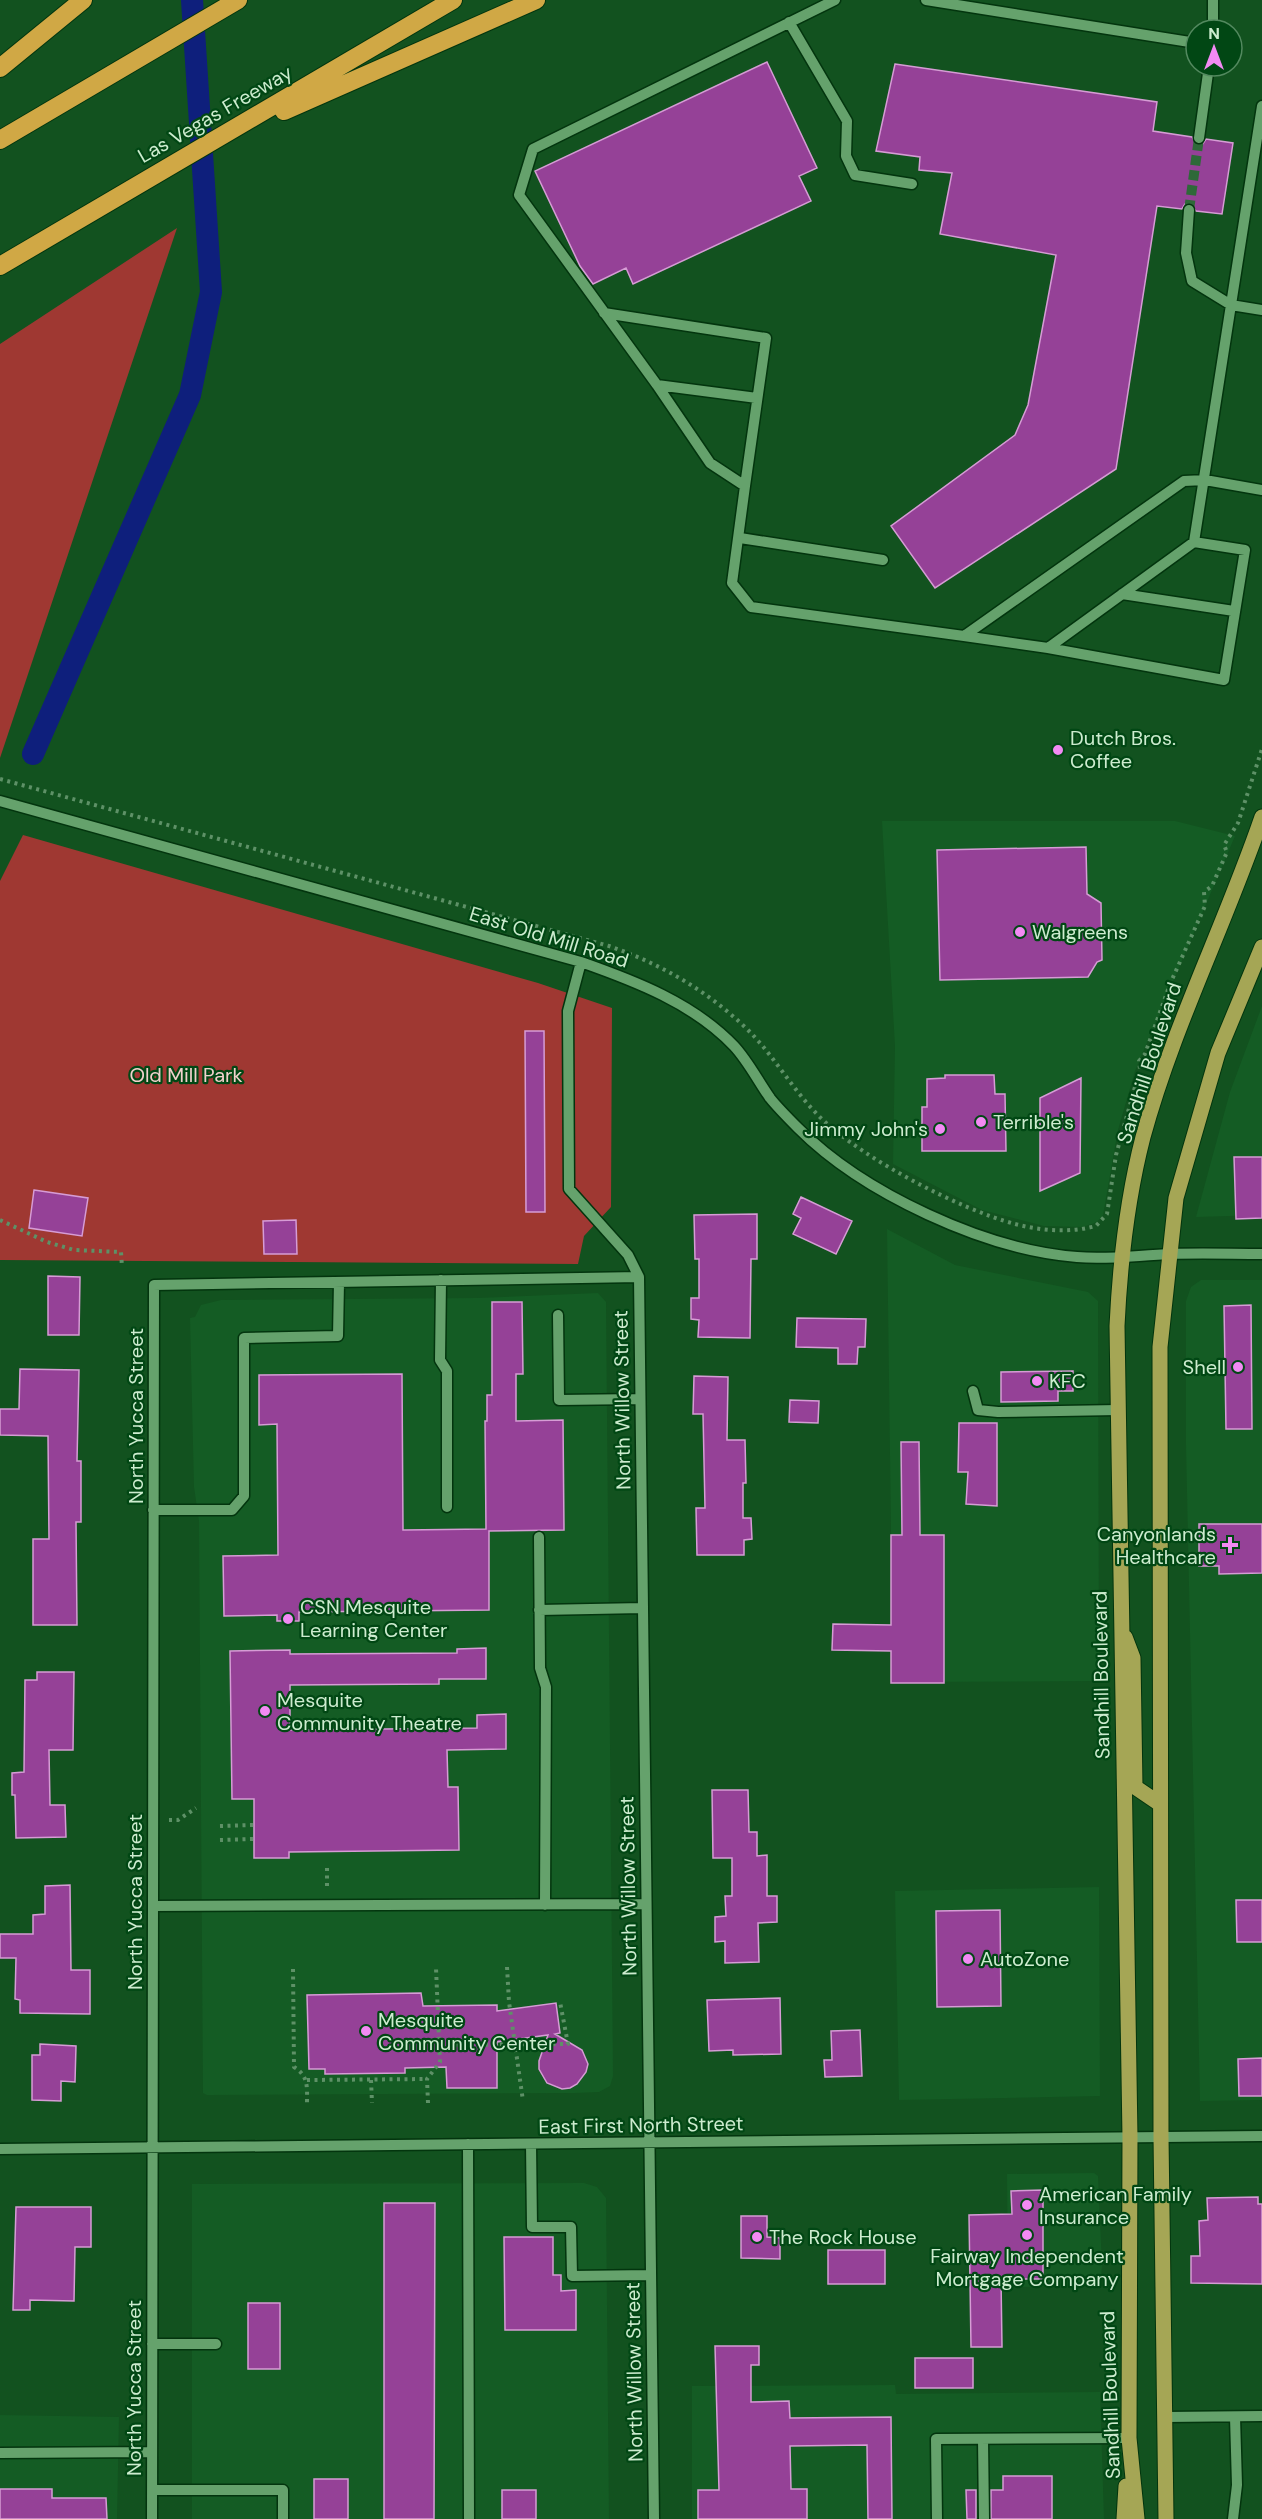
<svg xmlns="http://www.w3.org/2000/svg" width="1262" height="2519" font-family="'DM Sans',sans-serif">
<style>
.built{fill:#145c24}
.green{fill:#9f3832}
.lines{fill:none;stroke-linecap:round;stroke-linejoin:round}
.canal{stroke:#0e1f7c;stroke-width:22}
.building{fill:#954197;stroke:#d69cd5;stroke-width:1.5}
.minor-tunnel{stroke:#2e6939;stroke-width:10;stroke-dasharray:10 5;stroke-linecap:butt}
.minor-casing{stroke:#03350e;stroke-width:13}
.major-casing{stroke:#03350e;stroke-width:17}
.highway-casing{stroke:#03350e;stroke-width:20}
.path{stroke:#5e9167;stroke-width:4;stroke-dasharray:3 4.5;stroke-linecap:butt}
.minor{stroke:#65a26c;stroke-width:10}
.major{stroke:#a5a655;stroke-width:15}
.highway{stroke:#d0a845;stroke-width:18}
.poi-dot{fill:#f28af3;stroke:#014714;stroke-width:2}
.labels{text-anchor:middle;stroke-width:4.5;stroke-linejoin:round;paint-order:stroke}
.street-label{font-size:20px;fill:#cdeccf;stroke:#014714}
.poi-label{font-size:20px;fill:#cdeccf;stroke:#014714;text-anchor:start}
.park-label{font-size:20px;fill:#f2d1cd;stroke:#014714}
</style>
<rect width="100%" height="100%" fill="#12521f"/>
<!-- built -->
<path class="built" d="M882,821H1175L1235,836L1135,1071L1118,1130L1103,1215L1097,1222L1083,1227L1044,1226L982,1210L893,1164L895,1046Z
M1262,1006V1215L1196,1217L1230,1092Z
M887,1229L955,1265L1088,1292L1098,1301L1099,1681L893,1682Z
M1201,1280H1262V2100L1200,2101L1186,1445V1301L1191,1287Z
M598,1293L606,1302L613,2076L610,2086L599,2092L575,2093L207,2095L203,2093L199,1521L194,1487L190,1318L195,1317L201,1305L221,1300L477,1298Z
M1099,1887L1100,2096L899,2100L895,1891Z
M1094,2173L1098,2176L1102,2266L1100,2286L1008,2287L1007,2174Z
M584,2183L597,2187L606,2198L609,2519H192V2184Z
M895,2385L896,2394L1100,2392L1104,2519H692V2386Z
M0,2415L119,2417L117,2519H0Z"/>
<!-- green -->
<path class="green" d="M177,228L0,758V344Z
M23,835L538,983L612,1008L611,1207L584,1236L578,1264L0,1260V881Z"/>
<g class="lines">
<!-- canal -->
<path class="canal" d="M33,754L190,395L211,292L192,0"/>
</g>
<!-- building -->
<path class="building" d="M767,62L817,168L799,176L811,201L633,284L626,268L593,284L580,266L535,171Z
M895,64L1157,102L1153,131L1192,137L1197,145H1202L1206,139L1233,143L1222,214L1196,211L1190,203L1185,204L1182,209L1157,206L1116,469L935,588L891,526L1015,435L1028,405L1056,255L940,234L952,173L919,170L920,157L876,151Z
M1086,847L1087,894L1101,903L1102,960L1097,962L1088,977L940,980L937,850Z
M525,1031H544L545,1212H526Z
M945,1075H994L995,1094H1005L1006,1151H922V1107H927V1079L945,1078Z
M1081,1078L1080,1173L1040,1191V1098Z
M1234,1157H1262V1218L1236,1219Z
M34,1190L88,1198L82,1236L29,1228Z
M801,1197L852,1221L836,1254L793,1234L801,1218L793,1214Z
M757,1214V1259H751L750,1338L698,1337L699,1320L691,1319V1298H699V1259H695L694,1215Z
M296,1220L297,1254H264L263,1221Z
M48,1276L80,1277L79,1335H48Z
M492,1302H522L523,1374H516V1421L563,1420L564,1530L489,1531V1610L299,1612V1621H277V1615L224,1616L223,1556L278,1555L277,1424L259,1425V1375L402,1374L403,1530L486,1529L485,1421H487V1395H492Z
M1251,1305L1252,1429H1226L1224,1306Z
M797,1318L866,1319L865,1347H858L857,1364H838V1348L796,1347Z
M20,1369L79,1370L77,1461H81V1522H76L77,1625H33V1539H49L48,1436L0,1435V1409H19Z
M1073,1371V1391H1058V1401L1001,1402V1372Z
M694,1376L728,1377L727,1440H745L746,1483H743V1518H751L752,1539L744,1540V1555H697L696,1508H705L703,1414H693Z
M790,1400L819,1401L818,1423L789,1422Z
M959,1423H997V1506L966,1504L968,1472H958Z
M901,1442H919L920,1535H944V1683H891V1651L832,1650L833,1624L891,1625V1535H902Z
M1199,1524H1262V1573L1219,1574V1566H1199Z
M486,1648V1679H439V1684L290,1685V1730L477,1728V1715L506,1714V1749L447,1750L448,1787H458L459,1850L289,1852V1858H254V1799H232L230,1651L290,1650V1654L457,1653V1649Z
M37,1672H74L73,1750H49L50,1805H65L66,1837L16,1838L15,1795H12V1773L24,1772L25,1680H37Z
M712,1790H748L749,1832H757V1856L767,1855V1896H777V1922L758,1923L759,1962L725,1963V1941L715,1942V1917L726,1916L725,1896H732V1858H713Z
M70,1885L71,1970H90V2014L20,2013V2000L15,1999L16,1958H0V1934H33V1915L45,1914V1886Z
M1236,1900H1262V1942H1237Z
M1000,1910L1001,2006L937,2007L936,1911Z
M421,1993L423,2006L497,2005V2011L556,2003L560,2033L555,2034L582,2050L588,2064L586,2072L577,2084L570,2088L562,2089L547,2083L539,2069V2061L548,2035L497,2042V2088H447L446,2067L405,2068V2073L325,2074V2069H309L307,1995Z
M780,1998L781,2054L733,2055V2050L709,2051L707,2000Z
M860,2030L862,2076L825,2077L824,2060H832L831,2031Z
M40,2044L76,2046L75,2082L61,2081V2101L32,2100V2055H40Z
M1262,2058V2096H1239L1238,2059Z
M1043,2190V2279H1001L1002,2347H971L969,2215L1012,2214L1011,2191Z
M1258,2197V2204H1262V2284L1191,2283V2256H1200L1199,2221L1208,2220L1207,2198Z
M384,2203H435L434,2519H384Z
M16,2207H91V2247H75L74,2301L30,2300V2310H13Z
M741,2216H767V2237L780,2238V2259L741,2258Z
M504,2237H553V2275H561V2291L576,2290V2330H505Z
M828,2250H885V2284H828Z
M248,2303H280V2369H248Z
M715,2346H759V2365H751V2402L789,2401L790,2418L891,2417L892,2519H868L867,2445L790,2446L791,2489H807V2519H698V2490H719Z
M915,2358H973V2388H915Z
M1003,2476H1052V2519H991V2490H1003Z
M314,2479H348V2519H314Z
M0,2489H52V2498H106L107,2519H0Z
M502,2490H536V2519H502Z
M966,2490H976V2519H967Z"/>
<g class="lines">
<!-- minor-tunnel -->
<path class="minor-tunnel" d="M1189,210L1199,138"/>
<defs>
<path id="minor" d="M835,0L533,149L519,195L657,385L710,463L745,486L732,583L751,607L964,636L1184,481L1205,480L1262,490
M926,0L1196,43
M789,22L847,121L846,156L855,175L912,184
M1213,30V0
M1199,138L1209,66
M1189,210L1186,253L1192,281L1231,305L1262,310
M604,313L766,338L745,486
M657,385L757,398
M740,538L883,560
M1122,594L1234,611
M964,636L1048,648L1224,680L1245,550L1194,542L1262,106
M1048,648L1194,542
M0,801L581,962C635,981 693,1003 734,1046C748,1061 758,1081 770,1098C778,1108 788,1118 798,1128C863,1193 985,1250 1077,1257C1109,1260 1139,1255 1171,1254C1202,1253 1232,1254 1262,1254
M581,962L568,1011L569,1189L628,1255L639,1277L654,2519
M441,1280L440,1360L447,1371V1507
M558,1315L559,1400L640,1399
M973,1391L978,1410L998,1412L1118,1410
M153,1510H232L244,1496V1338L338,1336L339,1282
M539,1537L540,1668L546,1687L545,1905
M539,1610L643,1608
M153,1906L646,1904
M468,2144L469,2519
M531,2144L532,2227H571L572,2276L651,2275
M0,2149L1262,2136
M152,2344H216
M1166,2417L1262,2416
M983,2439L984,2519
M0,2453L152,2452
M152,2490H283V2519
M152,2519L154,1285L639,1277
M937,2519L936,2439L1129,2438
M1233,2519L1237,2485L1235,2417"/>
<path id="major" d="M1125,1637L1133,1658L1135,1787L1160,1804
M1124,2519L1126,2486
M1137,2519L1129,2438L1130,2137L1117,1326C1120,1263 1127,1199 1143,1137C1173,1027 1225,925 1262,817
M1166,2519L1161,2136L1160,1347L1176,1198L1218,1053L1262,947"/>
<path id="highway" d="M0,68L83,0
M284,111L536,0
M0,140L238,0
M0,266L453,0"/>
</defs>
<!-- minor casing -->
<use href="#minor" class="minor-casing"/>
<!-- major casing -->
<use href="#major" class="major-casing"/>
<!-- highway casing -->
<use href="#highway" class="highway-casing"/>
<!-- path -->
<path class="path" d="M0,779L609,946C661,964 708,991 748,1030C776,1058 795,1094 824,1121C866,1160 959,1209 1015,1224C1042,1231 1070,1233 1096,1226L1107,1214L1116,1155L1140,1069L1139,1061L1145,1054L1170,984L1205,906L1204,892L1212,886L1227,852L1224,845L1238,823L1262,749
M0,1220L47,1242L74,1250L121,1252L122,1267
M169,1820H178L196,1808
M220,1826L253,1825
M220,1840L253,1839
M327,1868V1890
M507,1967L509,2002L523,2101
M293,1969L294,2067C309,2076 307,2088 307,2104
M440,2045L568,2044L560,2002
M307,2080L427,2079
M371,2080L372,2103
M428,2103L427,2079L440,2062L436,1968"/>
<!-- minor -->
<use href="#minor" class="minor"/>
<!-- major -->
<use href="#major" class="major"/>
<!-- highway -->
<use href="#highway" class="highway"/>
</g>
<!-- markers -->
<g class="poi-dot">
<circle cx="1058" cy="750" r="6"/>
<circle cx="1020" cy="932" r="6"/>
<circle cx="981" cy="1122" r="6"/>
<circle cx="940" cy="1129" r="6"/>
<circle cx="1238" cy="1367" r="6"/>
<circle cx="1037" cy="1381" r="6"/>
<path d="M1227 1536h6v6h6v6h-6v6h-6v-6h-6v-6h6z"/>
<circle cx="288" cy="1619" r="6"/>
<circle cx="265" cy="1711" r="6"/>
<circle cx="968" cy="1959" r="6"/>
<circle cx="366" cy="2031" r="6"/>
<circle cx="1027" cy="2205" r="6"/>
<circle cx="1027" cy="2235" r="6"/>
<circle cx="757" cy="2237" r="6"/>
</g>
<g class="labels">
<!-- street labels -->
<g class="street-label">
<text transform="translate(215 114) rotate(-30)" y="7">Las Vegas Freeway</text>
<text transform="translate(549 937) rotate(17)" y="7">East Old Mill Road</text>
<text transform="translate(1149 1063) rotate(-72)" y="7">Sandhill Boulevard</text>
<text transform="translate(622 1400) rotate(-91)" y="7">North Willow Street</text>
<text transform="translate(136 1416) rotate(-90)" y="7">North Yucca Street</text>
<text transform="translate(1101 1675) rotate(-91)" y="7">Sandhill Boulevard</text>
<text transform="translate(628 1886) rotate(-91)" y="7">North Willow Street</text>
<text transform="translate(135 1902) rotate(-90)" y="7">North Yucca Street</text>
<text transform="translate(641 2125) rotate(-1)" y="7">East First North Street</text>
<text transform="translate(634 2372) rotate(-91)" y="7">North Willow Street</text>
<text transform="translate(134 2388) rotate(-90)" y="7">North Yucca Street</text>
<text transform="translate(1110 2395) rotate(-92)" y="7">Sandhill Boulevard</text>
</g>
<!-- poi labels -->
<g class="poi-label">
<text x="1070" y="745">Dutch Bros.<tspan x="1070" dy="23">Coffee</tspan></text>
<text x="1032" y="939">Walgreens</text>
<text x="993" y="1129">Terrible's</text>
<text x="928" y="1136" text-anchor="end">Jimmy John's</text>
<text x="1226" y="1374" text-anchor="end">Shell</text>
<text x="1049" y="1388">KFC</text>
<text x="1216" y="1541" text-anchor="end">Canyonlands<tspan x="1216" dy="23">Healthcare</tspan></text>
<text x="300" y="1614">CSN Mesquite<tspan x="300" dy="23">Learning Center</tspan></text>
<text x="277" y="1707">Mesquite<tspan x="277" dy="23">Community Theatre</tspan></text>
<text x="980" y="1966">AutoZone</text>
<text x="378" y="2027">Mesquite<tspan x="378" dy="23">Community Center</tspan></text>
<text x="1039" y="2201">American Family<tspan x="1039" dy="23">Insurance</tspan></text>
<text x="769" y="2244">The Rock House</text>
<text x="1027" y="2263" text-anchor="middle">Fairway Independent<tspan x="1027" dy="23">Mortgage Company</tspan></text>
</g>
<!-- park labels -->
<g class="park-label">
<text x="186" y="1082">Old Mill Park</text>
</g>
</g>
<!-- north arrow -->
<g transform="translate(1214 48)"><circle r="28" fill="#014714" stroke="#53895f" stroke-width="1.5"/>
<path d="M0-4.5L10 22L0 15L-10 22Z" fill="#f28af3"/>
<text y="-9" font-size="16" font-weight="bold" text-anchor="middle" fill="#cdeccf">N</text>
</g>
</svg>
